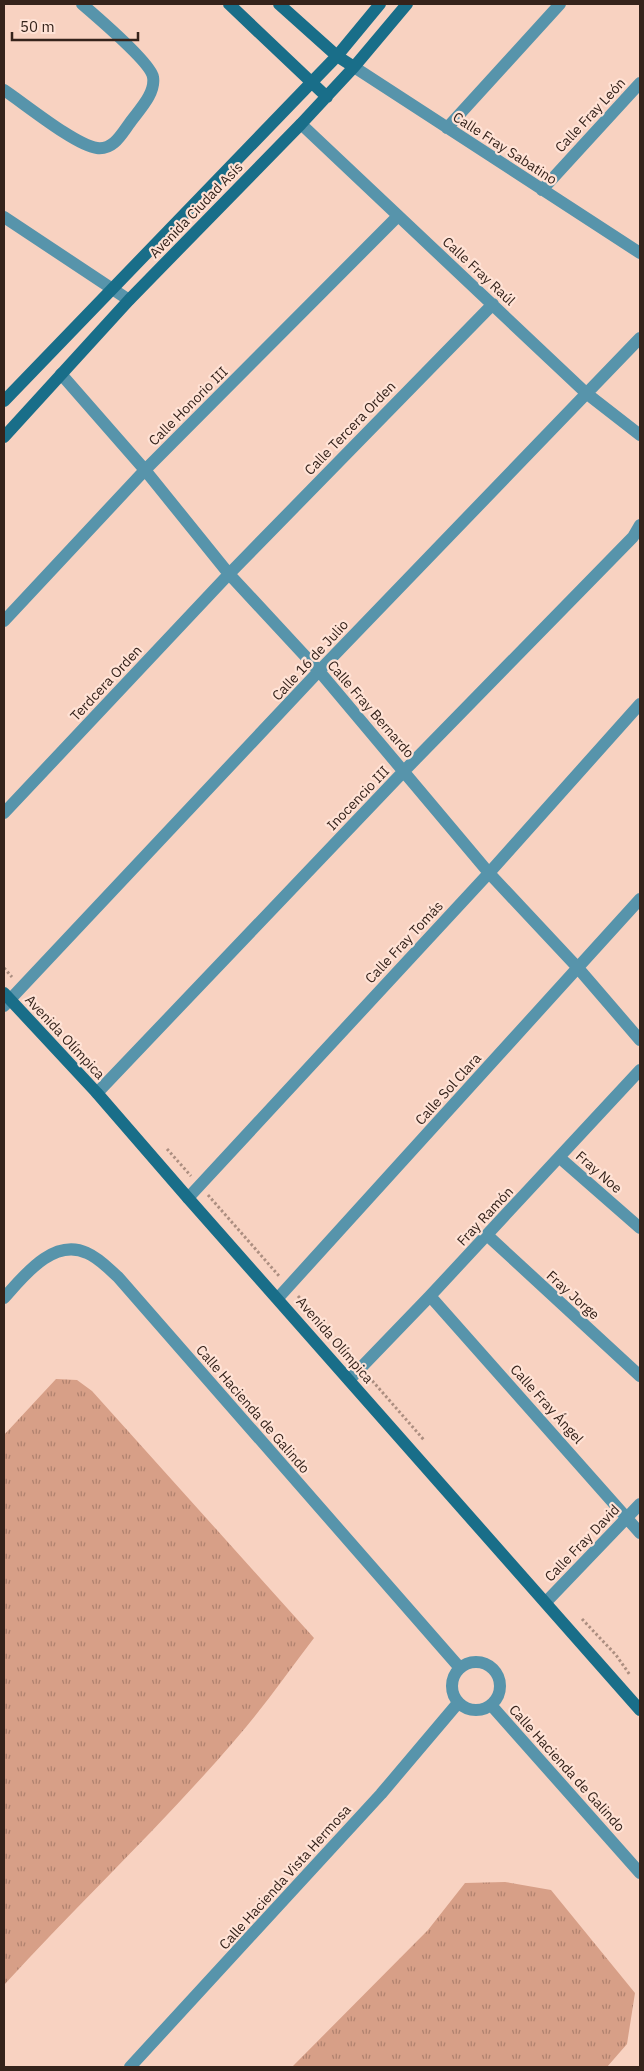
<svg xmlns="http://www.w3.org/2000/svg" width="644" height="2071" font-family="'IBM Plex Sans',sans-serif">
<style>
.grass{fill:url(#grass-tufts)}
.lines{fill:none;stroke-linecap:round;stroke-linejoin:round}
.path{stroke:#ac8e80;stroke-width:3;stroke-dasharray:2.5 2.5;stroke-linecap:butt}
.street{stroke:#5794ab;stroke-width:12}
.secondary{stroke:#196e89;stroke-width:12}
.labels{text-anchor:middle;stroke-width:4.5;stroke-linejoin:round;paint-order:stroke}
.street-label{font-size:14px;fill:#35231b;stroke:#ffe2d5}
</style>
<defs>
<pattern id="grass-tufts" width="24" height="20" patternUnits="userSpaceOnUse" patternTransform="scale(1.25)"><rect width="24" height="20" fill="#d79f87"/><path d="M3 7l-1-3M5 7V3M7 7l1-3M15 17l-1-3M17 17v-4M19 17l1-3" fill="none" stroke="#af816e"/></pattern>
</defs>
<rect width="100%" height="100%" fill="#f8d2c1"/>
<!-- grass -->
<path class="grass" d="M56,1379L77,1380L92,1391L314,1638C288,1672 263,1708 235,1740C162,1825 80,1902 4,1985V1435Z
M505,1882L551,1890L635,1993L627,2044L607,2067H292L428,1930L465,1883Z"/>
<g class="lines">
<!-- path -->
<path class="path" d="M4,968L12,977
M167,1149L191,1176
M208,1195L280,1277
M298,1296L352,1357
M369,1377L424,1440
M582,1619L616,1655L630,1675"/>
<!-- street -->
<path class="street" d="M354,67L640,253
M4,90C25,104 75,145 97,148C113,150 121,135 129,124C138,111 156,94 153,77C151,63 96,16 82,4
M301,124L586,393L640,435
M447,128L560,4
M542,190L640,83
M4,217L129,300
M61,374L145,470L229,574L319,671L489,873L578,968L640,1040
M4,621L145,470L398,216
M4,813L229,574L493,304
M4,1006L319,671L640,338
M97,1093L404,771L633,537L640,525
M560,1158L640,1228
M188,1198L489,873L640,704
M487,1235L640,1376
M430,1296L640,1533
M4,1298C23,1277 53,1237 87,1253C99,1258 108,1268 118,1277L460,1668
M278,1298L640,899
M349,1380L430,1296L640,1070
M546,1602L640,1504
M452 1686a24 24 0 1 1 48 0a24 24 0 1 1-48 0Z
M491,1705L640,1873
M130,2067L381,1794L458,1703"/>
<!-- secondary -->
<path class="secondary" d="M229,4L327,97
M279,4L337,56L354,67
M4,401L337,56L380,4
M4,437L129,300L301,124L354,67L407,4
M4,993L97,1093L188,1198L640,1710"/>
</g>
<g class="labels">
<!-- street labels -->
<g class="street-label">
<text transform="translate(590 115) rotate(-47)" y="5">Calle Fray León</text>
<text transform="translate(505 148) rotate(33)" y="5">Calle Fray Sabatino</text>
<text transform="translate(196 210) rotate(-46)" y="5">Avenida Ciudad Asís</text>
<text transform="translate(479 271) rotate(43)" y="5">Calle Fray Raúl</text>
<text transform="translate(188 406) rotate(-45)" y="5">Calle Honorio III</text>
<text transform="translate(350 428) rotate(-46)" y="5">Calle Tercera Orden</text>
<text transform="translate(310 660) rotate(-47)" y="5">Calle 16 de Julio</text>
<text transform="translate(106 683) rotate(-47)" y="5">Terdcera Orden</text>
<text transform="translate(371 709) rotate(49)" y="5">Calle Fray Bernardo</text>
<text transform="translate(358 798) rotate(-46)" y="5">Inocencio III</text>
<text transform="translate(404 942) rotate(-47)" y="5">Calle Fray Tomás</text>
<text transform="translate(65 1037) rotate(47)" y="5">Avenida Olímpica</text>
<text transform="translate(448 1089) rotate(-48)" y="5">Calle Sol Clara</text>
<text transform="translate(599 1172) rotate(41)" y="5">Fray Noe</text>
<text transform="translate(485 1216) rotate(-47)" y="5">Fray Ramón</text>
<text transform="translate(573 1295) rotate(42)" y="5">Fray Jorge</text>
<text transform="translate(335 1340) rotate(49)" y="5">Avenida Olímpica</text>
<text transform="translate(547 1404) rotate(48)" y="5">Calle Fray Ángel</text>
<text transform="translate(253 1409) rotate(49)" y="5">Calle Hacienda de Galindo</text>
<text transform="translate(582 1543) rotate(-46)" y="5">Calle Fray David</text>
<text transform="translate(567 1768) rotate(48)" y="5">Calle Hacienda de Galindo</text>
<text transform="translate(285 1877) rotate(-48)" y="5">Calle Hacienda Vista Hermosa</text>
</g>
</g>
<!-- border -->
<rect width="644" height="2071" fill="none" stroke="#35231b" stroke-width="10"/>
<!-- scale -->
<path d="M12 32v8h126v-8" fill="none" stroke="#35231b" stroke-width="2.5"/>
<text x="20" y="32" font-size="15" fill="#35231b" stroke="#ffe2d5" stroke-width="4" paint-order="stroke">50 m</text>
</svg>
